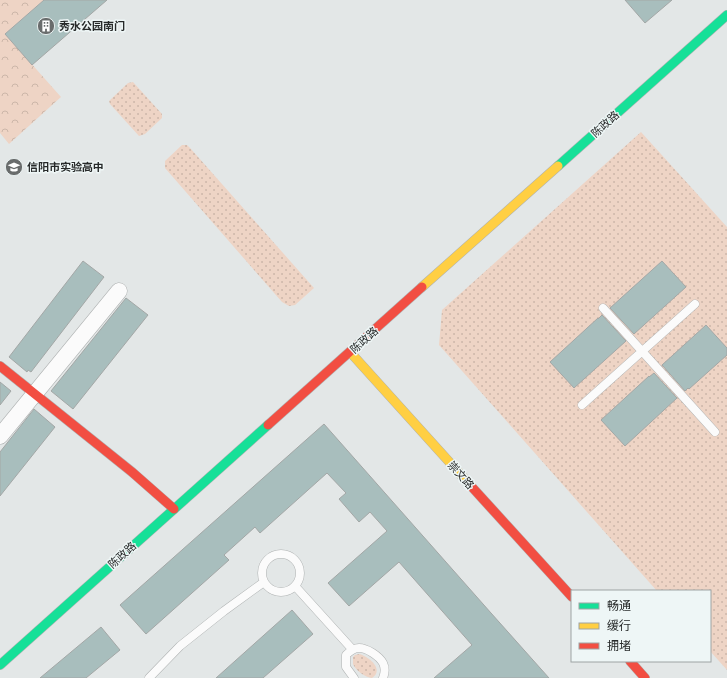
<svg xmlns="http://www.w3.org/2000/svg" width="727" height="678" font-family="'DM Sans','Noto Sans SC',sans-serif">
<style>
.grass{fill:url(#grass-dots)}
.park{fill:url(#park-crowns)}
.building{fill:#a8bebd;stroke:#a3a7a6}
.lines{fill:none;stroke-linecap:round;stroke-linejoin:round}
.lane-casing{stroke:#afb2b2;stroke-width:9}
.street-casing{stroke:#afb2b2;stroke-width:17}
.fast-casing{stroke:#afb2b2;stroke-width:10}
.slow-casing{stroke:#afb2b2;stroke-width:10}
.jam-casing{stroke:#afb2b2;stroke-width:10}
.lane{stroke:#fbfbfb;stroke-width:8}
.street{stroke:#fbfbfb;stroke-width:16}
.fast{stroke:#16e098;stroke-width:9}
.slow{stroke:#ffcf43;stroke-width:9}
.jam{stroke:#f24e42;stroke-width:9}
.labels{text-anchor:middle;stroke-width:3;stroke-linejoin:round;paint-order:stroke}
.poi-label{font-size:11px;font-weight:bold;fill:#272a2a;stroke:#eef6f6;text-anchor:start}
.street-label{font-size:11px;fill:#272a2a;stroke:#eef6f6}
</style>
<defs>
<pattern id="grass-dots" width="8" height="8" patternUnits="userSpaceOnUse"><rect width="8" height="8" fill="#eed4c5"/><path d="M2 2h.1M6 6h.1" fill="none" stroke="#ccb6a9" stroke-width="1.8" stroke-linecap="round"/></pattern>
<pattern id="park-crowns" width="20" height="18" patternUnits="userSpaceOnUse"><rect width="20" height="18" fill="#eed4c5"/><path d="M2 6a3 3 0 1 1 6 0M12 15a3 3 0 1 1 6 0" fill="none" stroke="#ccb6a9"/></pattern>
</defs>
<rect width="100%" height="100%" fill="#e3e7e7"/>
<!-- grass -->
<path class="grass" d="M133,82L162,114V118L145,134L139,136L110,104L109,101L128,83Z
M641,132L727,227V670L710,651V591H657L439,345L442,310Z
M182,145H187L191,149L314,288L295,305L289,306L282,302L165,168V161Z
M359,654C368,656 385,669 372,678C365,677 356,671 353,664C353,663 353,659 353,657L355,655Z"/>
<!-- park -->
<path class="park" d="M0,0H44L5,34L61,97L9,144L0,133Z"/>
<!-- building -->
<path class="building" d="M44,0H107L32,65L5,34Z
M625,0H672L645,23Z
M83,261L104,277L31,372L28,370L27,372L9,357Z
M662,261L686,287L634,334L610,308Z
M126,298L148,315L73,409L51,391Z
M602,315L626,341L574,388L550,362L598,318V319Z
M706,325L727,348V355L689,389L688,388L685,391L662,365Z
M654,373L677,398L625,446L601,420L649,376V377Z
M0,382L11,391L0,405Z
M34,409L55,427L0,496V452Z
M324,424L491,613L549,678H434L472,645L399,562L349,606L328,583L387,531L370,512L359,522L339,499L346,493L327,473L260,533L255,527L224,555L229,560L146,634L120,605Z
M292,610L313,634L263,678H216Z
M101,627L120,650L86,678H40Z"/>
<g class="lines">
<defs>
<path id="lane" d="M603,308L715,432
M582,405L695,304
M262 573a19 19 0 1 1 38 0a19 19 0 1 1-38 0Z
M295,586L352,649
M149,678L180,646L224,611L264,582
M354,678L346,667V655C350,651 354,648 359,648C367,648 379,656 383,663C385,667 385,673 383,678"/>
<path id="street" d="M0,436L119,291"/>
<path id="fast" d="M558,166L727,15
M0,665L268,425"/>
<path id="slow" d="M422,287L558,166
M350,352L471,486"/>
<path id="jam" d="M0,366L132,472L174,509
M268,425L422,287
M471,486L572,597
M630,661L645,678"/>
</defs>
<!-- lane casing -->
<use href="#lane" class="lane-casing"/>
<!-- street casing -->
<use href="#street" class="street-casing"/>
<!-- fast casing -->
<use href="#fast" class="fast-casing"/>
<!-- slow casing -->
<use href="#slow" class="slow-casing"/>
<!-- jam casing -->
<use href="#jam" class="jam-casing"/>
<!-- lane -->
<use href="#lane" class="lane"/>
<!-- street -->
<use href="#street" class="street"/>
<!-- fast -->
<use href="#fast" class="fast"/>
<!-- slow -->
<use href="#slow" class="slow"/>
<!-- jam -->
<use href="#jam" class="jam"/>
</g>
<!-- icons -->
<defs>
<symbol id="building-disc" viewBox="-11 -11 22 22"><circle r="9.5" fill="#696c6c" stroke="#eef6f6"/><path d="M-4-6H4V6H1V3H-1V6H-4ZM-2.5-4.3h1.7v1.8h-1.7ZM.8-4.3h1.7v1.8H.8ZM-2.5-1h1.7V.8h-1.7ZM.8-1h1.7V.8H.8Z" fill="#fff"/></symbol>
<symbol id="school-disc" viewBox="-11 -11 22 22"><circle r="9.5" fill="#696c6c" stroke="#eef6f6"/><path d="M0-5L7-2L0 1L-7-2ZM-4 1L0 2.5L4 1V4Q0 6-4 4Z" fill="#fff"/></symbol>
</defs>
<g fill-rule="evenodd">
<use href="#building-disc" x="36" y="16" width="20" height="20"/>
<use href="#school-disc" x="4" y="157" width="20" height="20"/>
</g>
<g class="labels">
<!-- poi labels -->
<g class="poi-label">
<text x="59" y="30">秀水公园南门</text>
<text x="27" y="171">信阳市实验高中</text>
</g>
<!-- street labels -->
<g class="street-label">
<text transform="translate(605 124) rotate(-42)" y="4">陈政路</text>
<text transform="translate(364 340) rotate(-42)" y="4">陈政路</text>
<text transform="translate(461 475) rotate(48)" y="4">崇文路</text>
<text transform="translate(122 555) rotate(-42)" y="4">陈政路</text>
</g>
</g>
<!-- legend -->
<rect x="571" y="590" width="140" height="72" fill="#eef6f6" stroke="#9ea4a4"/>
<rect x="579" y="603" width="20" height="6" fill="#16e098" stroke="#9ea4a4"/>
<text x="607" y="610" font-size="12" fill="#272a2a">畅通</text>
<rect x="579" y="623" width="20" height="6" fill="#ffcf43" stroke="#9ea4a4"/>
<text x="607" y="630" font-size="12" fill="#272a2a">缓行</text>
<rect x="579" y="643" width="20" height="6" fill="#f24e42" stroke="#9ea4a4"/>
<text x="607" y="650" font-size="12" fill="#272a2a">拥堵</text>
</svg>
